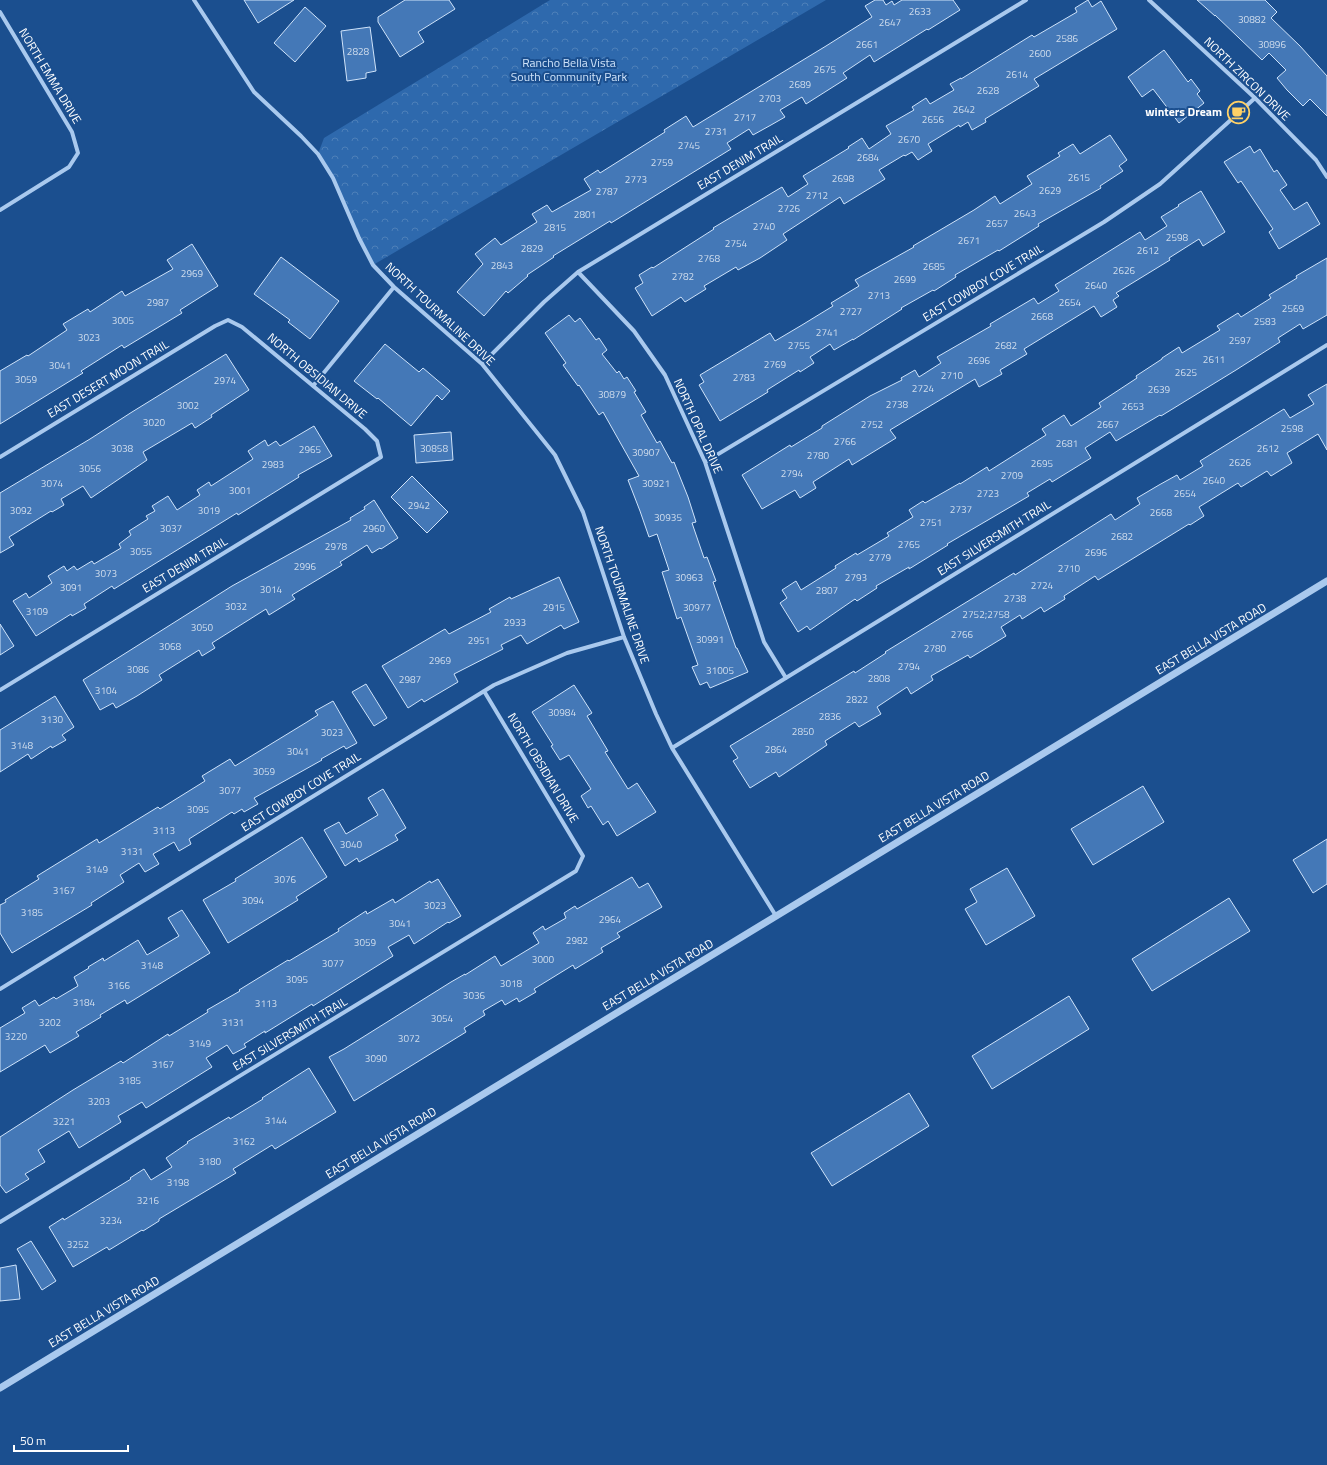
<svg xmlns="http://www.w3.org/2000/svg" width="1327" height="1465" font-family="'Titillium Web',sans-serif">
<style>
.park{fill:url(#park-crowns)}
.building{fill:#4478b7;stroke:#cfe3fa}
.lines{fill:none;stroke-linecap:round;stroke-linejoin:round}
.minor{stroke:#a9c9ee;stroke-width:4}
.tertiary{stroke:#a9c9ee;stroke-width:7}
.labels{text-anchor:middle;stroke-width:4;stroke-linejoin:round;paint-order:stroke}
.number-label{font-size:10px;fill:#d0dded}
.park-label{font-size:12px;fill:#cfe3fa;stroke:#1b4f8f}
.street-label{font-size:12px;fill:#fff;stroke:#1b4f8f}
.poi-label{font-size:12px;font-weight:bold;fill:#fff;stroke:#1b4f8f;text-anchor:end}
</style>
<defs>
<pattern id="park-crowns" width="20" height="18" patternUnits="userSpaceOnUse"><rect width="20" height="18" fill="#2e69ad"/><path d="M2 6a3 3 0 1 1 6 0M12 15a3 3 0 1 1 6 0" fill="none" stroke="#4d80b9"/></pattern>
</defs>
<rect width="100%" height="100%" fill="#1b4f8f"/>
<!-- park -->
<path class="park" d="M550,0H826L373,265L333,178L318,154L324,138Z"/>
<!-- building -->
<path class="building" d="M244,0H294L258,23Z
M405,0H449L455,9L418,32L424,42L400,57L378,22V17Z
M875,0H883L886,5L892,1L894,5L902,0H953L960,10L928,30L927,29L874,62L870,55L843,73L847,78L806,104L802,97L780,110L785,117L771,125L753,135L749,129L727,143L731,149L611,223L610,221L553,256L554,257L527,275L528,276L508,293L506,291L484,316L457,292L483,264L475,254L495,238L501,245L537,222L532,214L547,205L552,212L591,190L584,179L598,170L600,173L665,132L664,130L686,116L693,127L826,46L872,17L865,6Z
M1088,0L1092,7L1101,1L1117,29L1034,79L1039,86L985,119L986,122L972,130L968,122L960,127L959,125L928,144L932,151L918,160L912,152L905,156L904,155L879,170L885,179L844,204L840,197L783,234L787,240L760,258L738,270L736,267L704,286L706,289L685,302L681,297L652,316L635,288L643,283L639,275L652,267L653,268L714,229L713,228L782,187L788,197L808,184L803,176L849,148L848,147L862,138L869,149L891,134L886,126L914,110L912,107L926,98L930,104L954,90L950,84L961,78V79L1032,35L1034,37L1077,12L1075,8Z
M1197,0H1265L1277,12L1271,18L1300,46L1327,76V116L1310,99L1303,106L1287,90L1277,78L1286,70L1269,53L1262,60L1215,15V16Z
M305,7L326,26L295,62L274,43Z
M370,27L376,71L366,73V78L347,81L341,31Z
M1164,50L1188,82L1191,79L1200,91L1197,94L1204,103L1179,123L1153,89L1142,97L1128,77Z
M1110,135L1127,160L1119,166L1123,171L1100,186L1101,188L1038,224L1039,226L999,251L998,250L955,275L956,277L934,291L933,290L901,308L902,309L853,340V339L834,350L830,344L810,357L814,363L800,372L799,370L767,390L768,392L720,421L699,385L704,382L700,375L770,333L775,341L802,325L833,306L831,303L859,286L855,280L914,247L913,246L974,210L995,196L1000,204L1032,184L1027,176L1060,156L1058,153L1073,144L1080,154Z
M1250,146L1254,153L1260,149L1274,172L1277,170L1287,185L1280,190L1294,210L1307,202L1320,224L1279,249L1269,232L1273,229L1241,181L1238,183L1224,162Z
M1201,191L1225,232L1203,246L1199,239L1169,258L1170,260L1116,293L1119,296L1113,300L1117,307L1101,317L1094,306L1024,349L1027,354L1000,370L1002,374L979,387L975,379L890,430L896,438L852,465L849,459L813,482L816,488L800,498L795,490L762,509L742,475L790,445L791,447L822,428V426L870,396L902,380L901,378L915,370L919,377L941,363L937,357L991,326L990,324L1034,298L1038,304L1059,291L1055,285L1140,232L1145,240L1167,226L1161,217L1179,206L1178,205Z
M192,244L218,286L180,310L182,313L124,348L122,345L81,371L83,373L0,424V371L27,355L28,356L67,330L63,324L88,309L90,312L122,291L125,296L173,269L167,260Z
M281,257L339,301L310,339L288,322L290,320L254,294Z
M1327,258V315L1303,329L1300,324L1278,338L1280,342L1236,370L1161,416L1160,415L1116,441L1110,432L1085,448L1091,458L1052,482L1050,479L1027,493L1029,496L947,544L948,545L909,569V567L876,586L877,588L857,601L855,599L810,630L807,626L798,632L780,603L787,598L782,590L796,581L801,590L836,568L835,566L856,553L857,555L889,536L887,533L913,517L909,510L923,501L925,503L960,483V484L987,467L989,471L1046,435L1042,429L1064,415L1071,426L1101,407L1099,403L1137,378L1136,376L1162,359V358L1179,347L1182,353L1220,330L1217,326L1238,313L1241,317L1271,298L1269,295L1297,278L1296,276Z
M569,315L575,322L580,318L596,340L599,338L607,350L602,354L617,373L619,371L624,379L627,377L636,391L634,392L646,412L641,415L657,443L660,441L672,463L674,462L688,497L696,522L692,523L704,558L707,557L716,581L713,582L723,611L736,648H737L748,672L710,688L707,682L700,685L692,667L698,665L681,617L677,619L662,572L669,570L657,534L649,537L640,511L628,480L639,476L603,412L599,415L579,385L578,386L563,365L566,363L545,333Z
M385,344L419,372L423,368L450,391L442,400L437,395L411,426L378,398L377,399L354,381Z
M226,354L249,390L211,415L212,417L195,428L192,423L143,452L147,460L91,498L83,486L61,499L64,505L52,512L51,511L9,537L14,545L0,553V493L90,439L132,412Z
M1327,384V450L1318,434L1287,453L1292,463L1271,476L1267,471L1241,487L1238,483L1199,507L1204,516L1190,525L1189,524L1098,580L1095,576L1064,596L1065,599L1044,612L1041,607L1022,619L1020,615L1001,627L1006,636L970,658L968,655L931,676L933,680L911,694L907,687L877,707L881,714L859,727L855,722L825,741L827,745L779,777L776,772L750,788L733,761L738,758L730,746L854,671L855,673L886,653L885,652L1014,573L1015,575L1111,514L1115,520L1140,504L1137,498L1159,485L1177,475L1180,480L1203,466L1200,461L1284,409L1290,418L1314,404L1308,395Z
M314,426L332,456L298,475L299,477L238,515L237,513L114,589L112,586L84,604L86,608L72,616L71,614L36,636L13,601L26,593L29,598L52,583L48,576L64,566L67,571L74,566L77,570L92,561L94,564L121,548L119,544L131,535L129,531L148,519L146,516L155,511L152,506L168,496L177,510L200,495L197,490L209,482L211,486L253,459L248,451L265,440L268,446L276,441L280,446Z
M451,432L453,460L416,463L414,435Z
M412,476L448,512L427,533L391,497Z
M374,500L398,538L381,549L380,548L372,553L367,545L340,562L342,565L292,595L295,599L269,615L266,609L212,643L215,648L202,656L199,650L159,675L162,680L137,696L116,708L113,703L100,710L83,680L232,586L351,520L350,518L365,509L364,507Z
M559,577L579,622L564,629L561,625L527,644L521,635L501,645L503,649L454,674L458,682L424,702L422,699L408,708L382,666L445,629L449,634L491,612L489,609L510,597L511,599Z
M0,624L14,646L0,655Z
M366,684L387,718L374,726L352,692Z
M574,685L592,713L587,716L608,751L605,752L628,789L637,783L656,812L617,836L608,821L603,825L591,806L588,808L581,796L591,789L569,755L560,760L551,746L553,745L532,712Z
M55,696L74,727L62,735L66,740L52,748L51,746L31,759L28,754L0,772V730Z
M333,701L357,743L346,749L344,746L321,759L322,760L254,798L258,804L244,812L242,809L234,814L232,812L189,839L191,844L179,851L174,842L153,854L159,864L145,872L139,863L120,875L124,882L91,903L92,905L12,953L0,933V905L6,902L5,900L39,879L37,876L97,839L99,843L158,807L160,809L205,781L202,776L230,759L235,766L307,722L318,715L315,711Z
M1143,786L1164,822L1093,865L1071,829Z
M383,789L406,828L395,835L398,840L359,862L357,858L345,866L324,830L339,822L346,834L378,815L368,798Z
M302,837L327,877L296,897L298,900L228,943L203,900L236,881L235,879Z
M1327,839V884L1313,893L1293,860Z
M1007,868L1035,916L986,945L965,909L977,902L970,889Z
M632,877L639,888L648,883L662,907L617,933L620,937L601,948L603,952L575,969L573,965L534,989L536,992L519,1002L517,998L505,1005L502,1000L483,1011L485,1015L464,1028L466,1032L354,1101L329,1057L344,1049L451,982L465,974V975L495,956L501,966L539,943L533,933L543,926L545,930L566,918L564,913L575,906L577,909Z
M438,879L461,916L449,923L448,922L414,944L409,935L388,947L393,956L313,1006L312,1004L265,1033V1031L244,1044L246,1047L233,1054L227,1045L206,1058L212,1067L146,1108L142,1102L118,1116L121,1122L79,1148L69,1131L38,1150L45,1162L25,1174L29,1179L6,1193L0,1185V1137L73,1090L121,1061L123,1063L168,1034L169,1036L208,1012L207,1010L240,991L239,990L288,960L289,961L339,931L338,929L366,911L367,914L393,899L395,903L430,881L431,883Z
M1229,898L1250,931L1152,991L1132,959Z
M182,910L210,953L127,1004L125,1000L100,1015L101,1017L76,1032L79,1036L50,1053L45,1045L0,1072V1028L25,1013L22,1008L35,1000L39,1006L54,997L56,999L78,986L74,977L89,968L88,967L103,958L104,961L138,940L147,955L179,936L168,918Z
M1069,996L1089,1029L992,1089L972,1056Z
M309,1068L336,1112L275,1149L272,1145L233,1169L236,1173L159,1219V1221L143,1231L142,1230L109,1250L107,1247L73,1267L49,1227L63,1218L64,1220L131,1179L130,1178L144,1169L151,1180L172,1167L166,1158L188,1143L187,1142L229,1117L230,1119L263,1099L262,1098Z
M909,1093L929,1126L832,1186L811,1153Z
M31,1241L56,1281L42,1290L17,1249Z
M16,1265L20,1299L0,1301V1268Z"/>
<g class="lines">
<!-- minor -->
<path class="minor" d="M194,0L254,92L301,136L318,154L333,178L359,238L373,265L394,287L482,364L555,455L583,512L624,637L656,714L672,748L776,916
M1149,0L1255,98L1316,160L1327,177
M0,12L72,132L78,153L69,167L0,210
M578,272L634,331L665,375L705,462L764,642L786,678
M482,364L544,302L578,272L1026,0
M313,386L394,287
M0,457L215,326L228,320L242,327L365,429L377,441L381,457L0,690
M705,462L1104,222L1160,184L1255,98
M672,748L1327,345
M0,989L494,685L567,653L624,637
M0,1222L576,871L583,856L484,691"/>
<!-- tertiary -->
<path class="tertiary" d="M0,1388L1327,581"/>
</g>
<!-- icons -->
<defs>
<symbol id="cafe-ring" viewBox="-11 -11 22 22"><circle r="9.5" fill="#1b4f8f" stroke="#ffd166" stroke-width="1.5"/><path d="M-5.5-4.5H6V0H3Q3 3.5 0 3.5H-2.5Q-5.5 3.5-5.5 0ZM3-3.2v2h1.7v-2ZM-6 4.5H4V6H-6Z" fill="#ffd166"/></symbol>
</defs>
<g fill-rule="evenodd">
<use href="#cafe-ring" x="1226" y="100" width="25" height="25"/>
</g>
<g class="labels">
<!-- number labels -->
<g class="number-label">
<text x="920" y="15">2633</text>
<text x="1252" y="23">30882</text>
<text x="890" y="26">2647</text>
<text x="1067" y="42">2586</text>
<text x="867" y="48">2661</text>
<text x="1272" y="48">30896</text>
<text x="358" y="55">2828</text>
<text x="1040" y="57">2600</text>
<text x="825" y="73">2675</text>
<text x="1017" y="78">2614</text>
<text x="800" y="88">2689</text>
<text x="988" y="94">2628</text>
<text x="770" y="102">2703</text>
<text x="964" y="113">2642</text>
<text x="745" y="121">2717</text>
<text x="933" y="123">2656</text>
<text x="716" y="135">2731</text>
<text x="909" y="143">2670</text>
<text x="689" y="149">2745</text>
<text x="868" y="161">2684</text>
<text x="662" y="166">2759</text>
<text x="1079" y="181">2615</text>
<text x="843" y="182">2698</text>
<text x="636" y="183">2773</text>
<text x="1050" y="194">2629</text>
<text x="607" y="195">2787</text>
<text x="817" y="199">2712</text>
<text x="789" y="212">2726</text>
<text x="1025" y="217">2643</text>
<text x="585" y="218">2801</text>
<text x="997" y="227">2657</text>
<text x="764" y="230">2740</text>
<text x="555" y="231">2815</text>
<text x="1177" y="241">2598</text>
<text x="969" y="244">2671</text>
<text x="736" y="247">2754</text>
<text x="532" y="252">2829</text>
<text x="1148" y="254">2612</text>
<text x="709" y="262">2768</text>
<text x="502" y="269">2843</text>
<text x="934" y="270">2685</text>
<text x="1124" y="274">2626</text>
<text x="192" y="277">2969</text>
<text x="683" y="280">2782</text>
<text x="905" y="283">2699</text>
<text x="1096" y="289">2640</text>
<text x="879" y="299">2713</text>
<text x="158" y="306">2987</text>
<text x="1070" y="306">2654</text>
<text x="1293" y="312">2569</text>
<text x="851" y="315">2727</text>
<text x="1042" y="320">2668</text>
<text x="123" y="324">3005</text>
<text x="1265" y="325">2583</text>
<text x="827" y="336">2741</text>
<text x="89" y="341">3023</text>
<text x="1240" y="344">2597</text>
<text x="799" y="349">2755</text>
<text x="1006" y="349">2682</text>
<text x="1214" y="363">2611</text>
<text x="979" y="364">2696</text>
<text x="775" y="368">2769</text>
<text x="60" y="369">3041</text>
<text x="1186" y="376">2625</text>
<text x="952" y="379">2710</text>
<text x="744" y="381">2783</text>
<text x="26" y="383">3059</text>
<text x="225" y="384">2974</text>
<text x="923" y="392">2724</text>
<text x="1159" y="393">2639</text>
<text x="612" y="398">30879</text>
<text x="897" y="408">2738</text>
<text x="188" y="409">3002</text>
<text x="1133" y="410">2653</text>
<text x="154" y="426">3020</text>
<text x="872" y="428">2752</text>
<text x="1108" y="428">2667</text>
<text x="1292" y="432">2598</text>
<text x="845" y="445">2766</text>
<text x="1067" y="447">2681</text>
<text x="122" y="452">3038</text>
<text x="434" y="452">30858</text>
<text x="1268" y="452">2612</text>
<text x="310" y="453">2965</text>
<text x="646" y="456">30907</text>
<text x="818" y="459">2780</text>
<text x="1240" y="466">2626</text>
<text x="1042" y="467">2695</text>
<text x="273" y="468">2983</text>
<text x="90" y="472">3056</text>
<text x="792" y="477">2794</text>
<text x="1012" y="479">2709</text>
<text x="1214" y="484">2640</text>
<text x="52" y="487">3074</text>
<text x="656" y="487">30921</text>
<text x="240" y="494">3001</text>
<text x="988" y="497">2723</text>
<text x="1185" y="497">2654</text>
<text x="419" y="509">2942</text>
<text x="961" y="513">2737</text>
<text x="21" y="514">3092</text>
<text x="209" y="514">3019</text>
<text x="1161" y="516">2668</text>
<text x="668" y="521">30935</text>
<text x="931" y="526">2751</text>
<text x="171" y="532">3037</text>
<text x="374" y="532">2960</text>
<text x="1122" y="540">2682</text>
<text x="909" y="548">2765</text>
<text x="336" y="550">2978</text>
<text x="141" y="555">3055</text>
<text x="1096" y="556">2696</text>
<text x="880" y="561">2779</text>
<text x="305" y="570">2996</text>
<text x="1069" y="572">2710</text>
<text x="106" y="577">3073</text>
<text x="689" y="581">30963</text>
<text x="856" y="581">2793</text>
<text x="1042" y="589">2724</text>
<text x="71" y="591">3091</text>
<text x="271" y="593">3014</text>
<text x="827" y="594">2807</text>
<text x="1015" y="602">2738</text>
<text x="236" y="610">3032</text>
<text x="554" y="611">2915</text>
<text x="697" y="611">30977</text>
<text x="37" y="615">3109</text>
<text x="986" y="618">2752;2758</text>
<text x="515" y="626">2933</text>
<text x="202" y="631">3050</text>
<text x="962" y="638">2766</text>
<text x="710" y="643">30991</text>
<text x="479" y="644">2951</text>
<text x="170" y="650">3068</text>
<text x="935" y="652">2780</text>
<text x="440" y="664">2969</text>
<text x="909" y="670">2794</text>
<text x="138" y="673">3086</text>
<text x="720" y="674">31005</text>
<text x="879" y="682">2808</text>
<text x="410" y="683">2987</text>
<text x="106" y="694">3104</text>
<text x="857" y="703">2822</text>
<text x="562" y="716">30984</text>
<text x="830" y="720">2836</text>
<text x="52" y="723">3130</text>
<text x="803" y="735">2850</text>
<text x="332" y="736">3023</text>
<text x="22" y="749">3148</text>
<text x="776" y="753">2864</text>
<text x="298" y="755">3041</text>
<text x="264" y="775">3059</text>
<text x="230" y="794">3077</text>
<text x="198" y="813">3095</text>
<text x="164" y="834">3113</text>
<text x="351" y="848">3040</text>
<text x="132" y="855">3131</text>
<text x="97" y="873">3149</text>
<text x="285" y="883">3076</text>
<text x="64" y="894">3167</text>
<text x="253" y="904">3094</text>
<text x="435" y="909">3023</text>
<text x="32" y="916">3185</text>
<text x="610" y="923">2964</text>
<text x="400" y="927">3041</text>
<text x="577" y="944">2982</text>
<text x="365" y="946">3059</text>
<text x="543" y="963">3000</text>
<text x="333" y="967">3077</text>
<text x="152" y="969">3148</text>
<text x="297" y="983">3095</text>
<text x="511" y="987">3018</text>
<text x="119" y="989">3166</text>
<text x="474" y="999">3036</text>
<text x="84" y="1006">3184</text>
<text x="266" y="1007">3113</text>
<text x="442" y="1022">3054</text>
<text x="50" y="1026">3202</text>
<text x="233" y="1026">3131</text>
<text x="16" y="1040">3220</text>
<text x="409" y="1042">3072</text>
<text x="200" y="1047">3149</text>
<text x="376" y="1062">3090</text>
<text x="163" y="1068">3167</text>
<text x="130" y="1084">3185</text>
<text x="99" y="1105">3203</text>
<text x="276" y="1124">3144</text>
<text x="64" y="1125">3221</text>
<text x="244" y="1145">3162</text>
<text x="210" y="1165">3180</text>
<text x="178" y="1186">3198</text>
<text x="148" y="1204">3216</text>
<text x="111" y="1224">3234</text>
<text x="78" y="1248">3252</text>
</g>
<!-- park labels -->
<g class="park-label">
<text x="569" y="67">Rancho Bella Vista<tspan x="569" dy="14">South Community Park</tspan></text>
</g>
<!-- street labels -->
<g class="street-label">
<text transform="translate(50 76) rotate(59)" y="4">NORTH EMMA DRIVE</text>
<text transform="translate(1247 79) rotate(44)" y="4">NORTH ZIRCON DRIVE</text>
<text transform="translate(740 162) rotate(-31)" y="4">EAST DENIM TRAIL</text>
<text transform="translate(983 283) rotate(-31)" y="4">EAST COWBOY COVE TRAIL</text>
<text transform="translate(440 314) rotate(43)" y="4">NORTH TOURMALINE DRIVE</text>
<text transform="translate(317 376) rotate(40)" y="4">NORTH OBSIDIAN DRIVE</text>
<text transform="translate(108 379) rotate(-31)" y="4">EAST DESERT MOON TRAIL</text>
<text transform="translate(698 426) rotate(66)" y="4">NORTH OPAL DRIVE</text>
<text transform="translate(994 538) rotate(-32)" y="4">EAST SILVERSMITH TRAIL</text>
<text transform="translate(185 565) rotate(-31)" y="4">EAST DENIM TRAIL</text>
<text transform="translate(622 595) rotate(71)" y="4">NORTH TOURMALINE DRIVE</text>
<text transform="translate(1211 639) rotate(-31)" y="4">EAST BELLA VISTA ROAD</text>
<text transform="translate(543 768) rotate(59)" y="4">NORTH OBSIDIAN DRIVE</text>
<text transform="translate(301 792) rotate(-32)" y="4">EAST COWBOY COVE TRAIL</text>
<text transform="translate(934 807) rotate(-31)" y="4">EAST BELLA VISTA ROAD</text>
<text transform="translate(658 975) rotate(-31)" y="4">EAST BELLA VISTA ROAD</text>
<text transform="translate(290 1034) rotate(-31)" y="4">EAST SILVERSMITH TRAIL</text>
<text transform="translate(381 1143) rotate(-31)" y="4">EAST BELLA VISTA ROAD</text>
<text transform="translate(104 1312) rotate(-31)" y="4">EAST BELLA VISTA ROAD</text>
</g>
<!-- poi labels -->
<g class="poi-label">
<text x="1222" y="116">winters Dream</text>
</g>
</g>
<!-- scale -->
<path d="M14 1445v6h114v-6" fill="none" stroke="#ffffff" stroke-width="2"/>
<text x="20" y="1445" font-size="12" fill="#ffffff" stroke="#1b4f8f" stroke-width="3" paint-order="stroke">50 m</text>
</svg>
